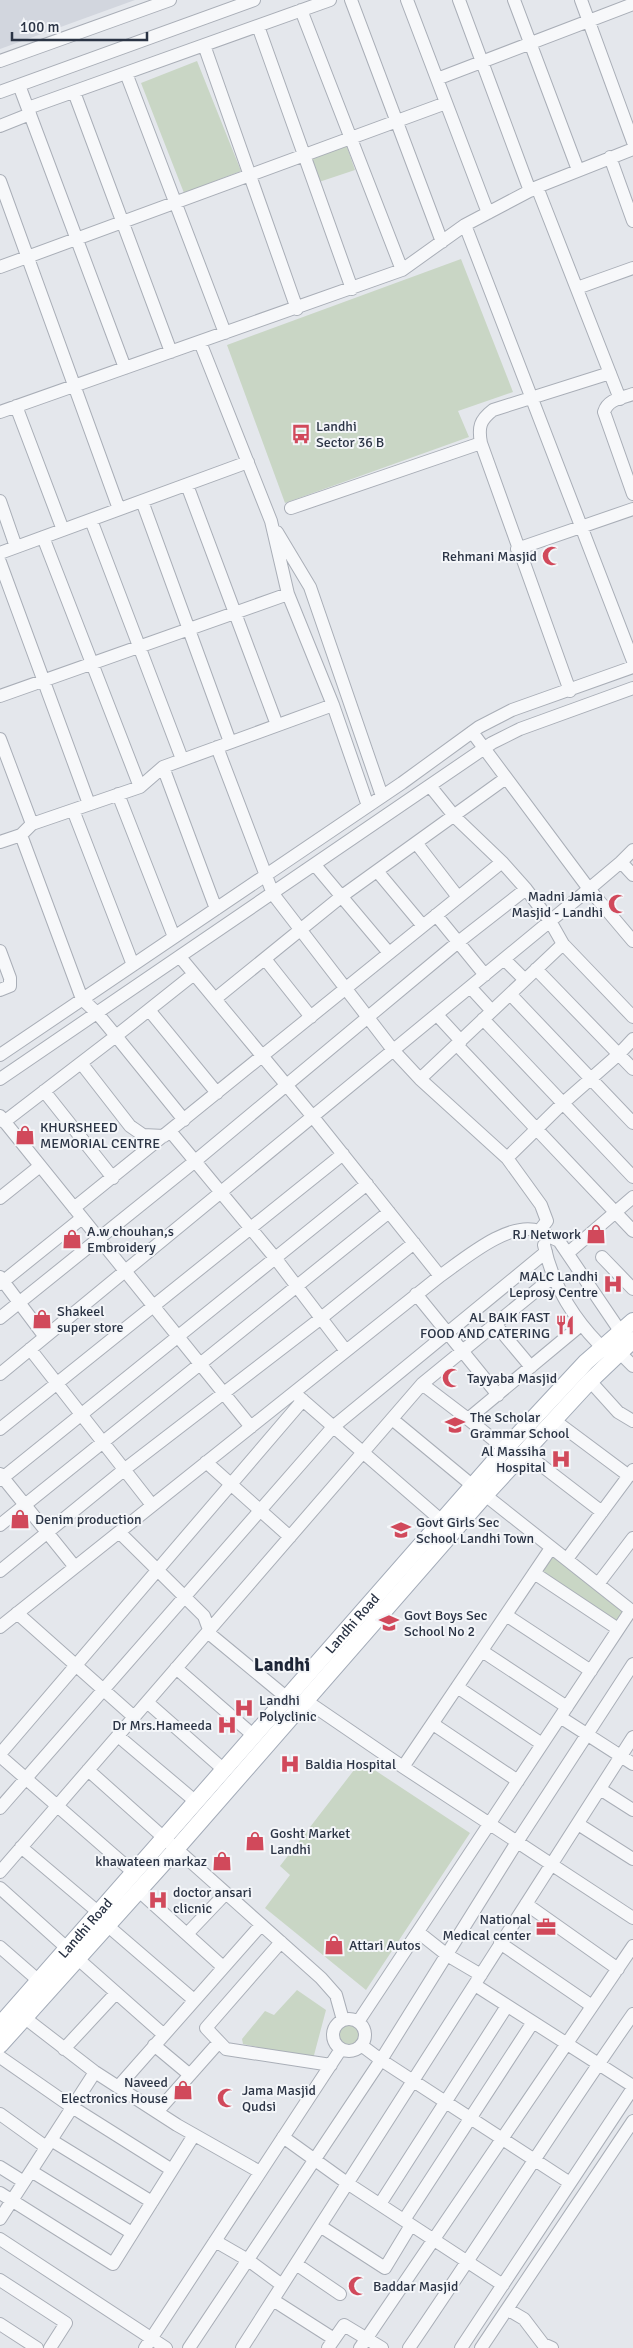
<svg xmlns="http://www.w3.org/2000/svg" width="633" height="2348" font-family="Signika,sans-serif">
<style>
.built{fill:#d2d6de}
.green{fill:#c9d6c5}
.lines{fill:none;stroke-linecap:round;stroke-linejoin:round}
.minor-casing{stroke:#a9aeb7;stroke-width:14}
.major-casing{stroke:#a3abb8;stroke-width:18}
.minor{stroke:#f7f8fa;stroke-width:12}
.major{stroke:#fff;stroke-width:16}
.labels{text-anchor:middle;stroke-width:4;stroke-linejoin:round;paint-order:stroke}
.poi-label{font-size:14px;fill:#2b3445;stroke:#f4f6f9;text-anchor:start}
.street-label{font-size:14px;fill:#2b3445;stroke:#f4f6f9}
.district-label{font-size:19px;font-weight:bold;fill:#1d2536;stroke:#f4f6f9}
</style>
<rect width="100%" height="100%" fill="#e4e7ec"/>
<!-- built -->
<path class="built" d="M0,0H135L0,49Z"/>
<!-- green -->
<path class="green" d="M197,61L241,171L184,193L141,83Z
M346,144L355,170L319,182L310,157Z
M461,259L513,392L458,411L469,437L285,503L227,345Z
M551,1548L631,1610L618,1629L534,1573Z
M361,1761L470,1833L366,1990L265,1908L290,1875L280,1866Z
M297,1990L326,2010L313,2059L243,2044L242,2039L265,2011L274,2015Z
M338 2035a11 11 0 1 1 22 0a11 11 0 1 1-22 0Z"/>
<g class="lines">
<defs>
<path id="minor" d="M351,0L442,242
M407,0L488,213
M459,0L530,191
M514,0L578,170
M581,0L633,142
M301,10L402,270
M258,26L352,289
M204,45L297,309
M0,61L170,0
M126,73L225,333
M437,79L633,4
M19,85L125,368
M0,92L254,0
M74,92L171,352
M28,108L330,0
M0,126L30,114
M610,157L633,221
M0,181L119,509
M537,187L620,399
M465,225L633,661
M0,267L446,103
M577,288L633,268
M200,342L271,521L288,594L333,705L368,806
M633,394C622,398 608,399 604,412L633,494
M16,406L63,530
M0,412L402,270L465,225L537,187L633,149
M481,443L570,691
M187,485L277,725
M0,501L16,547
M142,501L230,742
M291,508L481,443C478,427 480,420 493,410L610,373
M91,520L182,759
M277,532L310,587L382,796
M43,537L140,787
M517,549L633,509
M0,553L248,462
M0,562L89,804
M0,696L288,594
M472,732L589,889L633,941
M0,739L32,824L21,835L82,999L97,1013L116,1036L4,1122
M217,747L273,894L393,1050L420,1079L507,1158L541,1205L547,1221L539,1231
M163,767L216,909
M430,786L455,817L502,862L526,889L550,921L563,944L633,1017
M118,794L174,937
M73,810L133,965
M32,824L140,787L163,767L333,705
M0,842L21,835
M417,844L458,897
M621,862L633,875
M315,865L389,953
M377,871L423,926
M436,915L485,975
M0,951L10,978V986L0,990
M180,957L313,1117L440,1276
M265,959L311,1017
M504,959L525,980
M536,969L633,1069
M470,987L492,1011
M510,994L633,1123
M215,999L342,896L506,778
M149,1010L217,1093
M437,1015L461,1041
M483,1019L633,1177
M457,1045L633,1231
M0,1055L402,783L479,727L512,710L633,667
M81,1063L130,1126L143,1135L164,1136
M0,1079L492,743L520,729L633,688
M420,1079L563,944
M44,1091L113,1178
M0,1116L251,1427
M184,1120L116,1036L194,974
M170,1131L276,1259L346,1351
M507,1158L562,1104L619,1054L633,1039
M0,1198L40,1166
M74,1208L502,862
M544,1245C553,1287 577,1324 608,1353
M568,1253L633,1197
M602,1257L633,1289
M0,1277L45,1337
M0,1284L82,1218
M416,1294L498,1395
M0,1318L194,1162L457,943L526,889
M495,1324L531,1367
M30,1349L152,1505
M619,1352L633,1366
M0,1374L589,889L621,862L633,850
M590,1381L618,1412L633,1421
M422,1384L468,1419
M298,1396L442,1521
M392,1419L473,1486
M554,1420L629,1476
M0,1429L343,1154
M505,1449L468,1419L581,1325
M524,1452L602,1512
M206,1462L290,1537
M0,1474L75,1567
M0,1480L367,1184
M485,1495L633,1612
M0,1525L389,1212
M119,1532L204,1616L211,1635L286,1697
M567,1559L633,1470
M0,1571L125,1469L320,1319L414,1243
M534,1573L618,1629
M598,1584L633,1538
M17,1613L134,1717
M506,1615L591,1671
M0,1627L440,1276C463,1260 509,1220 539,1231C545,1234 552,1238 559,1241L620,1331
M482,1651L567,1707
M176,1668L253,1735
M457,1687L542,1744
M305,1700L403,1767L633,1918
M147,1702L223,1769
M560,1717L633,1764
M433,1724L518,1781
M118,1736L195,1801
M0,1754L303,1400
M0,1756L133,1872
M403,1767L551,1548
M88,1770L321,1978L336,1995L343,2020
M600,1789L633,1810
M0,1808L333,1427L546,1252
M578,1824L633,1859
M21,1847L98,1912
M0,1872L422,1384L554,1276
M0,1888L68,1949
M139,1891L223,1967
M526,1904L618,1969
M108,1926L194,2000
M418,1932L447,1955L481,1975
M187,1934L226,1893
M281,1942L206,2028L226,2049L331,2065
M500,1943L592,2006
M0,1947L39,1981
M78,1959L164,2035
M475,1985L633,2086
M25,2018L95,2072L177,2125L260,2172
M333 2035a16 16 0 1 1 32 0a16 16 0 1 1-32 0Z
M358,2022L631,1610
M154,2045L190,2075
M361,2045L381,2060L570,2183
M64,2049L116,1993
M0,2057L72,2107L172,2170
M118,2087L261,1925
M157,2112L219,2042
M0,2114L46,2147
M283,2137L347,2183L503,2285
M51,2140L152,2202
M0,2167L24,2182
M31,2171L132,2233
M0,2193L113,2264L194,2135
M380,2204L507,2006
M0,2219L95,2072
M404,2220L533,2022
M320,2226L385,2268L411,2225
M0,2239L166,2348
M215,2241L248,2260L282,2285
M296,2264L340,2294
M0,2280L66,2323L50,2348
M273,2300L334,2339
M507,2309L524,2319L543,2344L552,2348
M0,2324L37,2348
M145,2348L341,2049
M189,2348L381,2060L517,1842L633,1664
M242,2348L633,1737
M328,2348L344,2325L382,2348
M360,2348L633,1946
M409,2348C485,2237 556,2124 633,2014
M461,2348L633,2088
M481,2348L633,2121"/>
<g id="major">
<path id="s1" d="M0,2025L505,1449L586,1362L633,1321"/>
<path d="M0,2045L177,1848L485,1495L590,1381L633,1340"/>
</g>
</defs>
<!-- minor casing -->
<use href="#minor" class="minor-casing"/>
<!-- major casing -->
<use href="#major" class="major-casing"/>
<!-- minor -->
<use href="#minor" class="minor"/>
<!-- major -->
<use href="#major" class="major"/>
</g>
<!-- icons -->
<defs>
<symbol id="bus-bare" viewBox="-9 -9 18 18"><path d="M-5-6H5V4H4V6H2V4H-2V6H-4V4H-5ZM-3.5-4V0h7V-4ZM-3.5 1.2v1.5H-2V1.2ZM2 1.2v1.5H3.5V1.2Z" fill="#d1495b" stroke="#f4f6f9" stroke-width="2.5" paint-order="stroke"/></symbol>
<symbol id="mosque-bare" viewBox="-9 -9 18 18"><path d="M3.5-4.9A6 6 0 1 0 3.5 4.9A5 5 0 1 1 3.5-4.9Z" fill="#d1495b" stroke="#f4f6f9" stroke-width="2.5" paint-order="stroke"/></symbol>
<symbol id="shop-bare" viewBox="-9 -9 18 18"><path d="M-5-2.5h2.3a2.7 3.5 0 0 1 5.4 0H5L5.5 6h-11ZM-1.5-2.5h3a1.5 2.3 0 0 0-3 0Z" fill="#d1495b" stroke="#f4f6f9" stroke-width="2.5" paint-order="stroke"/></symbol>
<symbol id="hospital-bare" viewBox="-9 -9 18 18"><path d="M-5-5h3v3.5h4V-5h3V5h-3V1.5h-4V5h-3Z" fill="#d1495b" stroke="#f4f6f9" stroke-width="2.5" paint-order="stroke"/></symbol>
<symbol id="restaurant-bare" viewBox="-9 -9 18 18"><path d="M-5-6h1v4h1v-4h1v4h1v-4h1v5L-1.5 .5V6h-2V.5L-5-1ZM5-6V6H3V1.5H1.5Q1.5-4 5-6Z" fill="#d1495b" stroke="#f4f6f9" stroke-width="2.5" paint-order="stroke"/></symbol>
<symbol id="school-bare" viewBox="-9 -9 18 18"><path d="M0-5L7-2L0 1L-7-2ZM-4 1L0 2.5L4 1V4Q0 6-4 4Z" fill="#d1495b" stroke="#f4f6f9" stroke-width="2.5" paint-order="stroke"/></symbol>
<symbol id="office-bare" viewBox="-9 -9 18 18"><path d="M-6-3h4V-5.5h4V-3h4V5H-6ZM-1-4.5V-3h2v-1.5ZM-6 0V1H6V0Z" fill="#d1495b" stroke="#f4f6f9" stroke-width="2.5" paint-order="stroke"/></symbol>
</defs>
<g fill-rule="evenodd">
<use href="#bus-bare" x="287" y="420" width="28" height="28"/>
<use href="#mosque-bare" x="538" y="542" width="28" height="28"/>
<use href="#mosque-bare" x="604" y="890" width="28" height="28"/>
<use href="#shop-bare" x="11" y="1121" width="28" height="28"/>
<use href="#shop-bare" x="582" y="1220" width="28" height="28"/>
<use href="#shop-bare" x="58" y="1225" width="28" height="28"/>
<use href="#hospital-bare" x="599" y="1270" width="28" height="28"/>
<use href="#shop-bare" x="28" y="1305" width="28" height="28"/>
<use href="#restaurant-bare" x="551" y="1311" width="28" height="28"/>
<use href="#mosque-bare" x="438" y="1364" width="28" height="28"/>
<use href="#school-bare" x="441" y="1411" width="28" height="28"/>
<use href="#hospital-bare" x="547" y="1445" width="28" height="28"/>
<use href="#shop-bare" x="6" y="1505" width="28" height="28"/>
<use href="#school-bare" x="387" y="1516" width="28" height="28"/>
<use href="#school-bare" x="375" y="1609" width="28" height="28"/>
<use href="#hospital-bare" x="230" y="1694" width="28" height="28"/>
<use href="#hospital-bare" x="213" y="1711" width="28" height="28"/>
<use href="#hospital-bare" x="276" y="1750" width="28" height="28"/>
<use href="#shop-bare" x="241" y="1827" width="28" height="28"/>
<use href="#shop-bare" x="208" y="1847" width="28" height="28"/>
<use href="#hospital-bare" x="144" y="1886" width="28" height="28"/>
<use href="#office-bare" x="532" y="1913" width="28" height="28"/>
<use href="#shop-bare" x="320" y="1931" width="28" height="28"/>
<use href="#shop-bare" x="169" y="2076" width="28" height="28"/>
<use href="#mosque-bare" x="213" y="2084" width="28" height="28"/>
<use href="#mosque-bare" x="344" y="2272" width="28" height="28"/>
</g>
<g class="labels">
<!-- poi labels -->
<g class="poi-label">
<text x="316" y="431">Landhi<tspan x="316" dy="16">Sector 36 B</tspan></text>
<text x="537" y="561" text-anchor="end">Rehmani Masjid</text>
<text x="603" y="901" text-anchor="end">Madni Jamia<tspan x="603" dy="16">Masjid - Landhi</tspan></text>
<text x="40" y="1132">KHURSHEED<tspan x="40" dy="16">MEMORIAL CENTRE</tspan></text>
<text x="87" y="1236">A.w chouhan,s<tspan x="87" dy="16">Embroidery</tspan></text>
<text x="581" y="1239" text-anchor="end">RJ Network</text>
<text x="598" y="1281" text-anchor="end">MALC Landhi<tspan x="598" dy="16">Leprosy Centre</tspan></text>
<text x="57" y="1316">Shakeel<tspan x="57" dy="16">super store</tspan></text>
<text x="550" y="1322" text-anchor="end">AL BAIK FAST<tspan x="550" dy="16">FOOD AND CATERING</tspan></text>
<text x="467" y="1383">Tayyaba Masjid</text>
<text x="470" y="1422">The Scholar<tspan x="470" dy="16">Grammar School</tspan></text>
<text x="546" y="1456" text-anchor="end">Al Massiha<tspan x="546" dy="16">Hospital</tspan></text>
<text x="35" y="1524">Denim production</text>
<text x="416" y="1527">Govt Girls Sec<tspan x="416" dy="16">School Landhi Town</tspan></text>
<text x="404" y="1620">Govt Boys Sec<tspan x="404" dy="16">School No 2</tspan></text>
<text x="259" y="1705">Landhi<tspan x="259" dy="16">Polyclinic</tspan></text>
<text x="212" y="1730" text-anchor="end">Dr Mrs.Hameeda</text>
<text x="305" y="1769">Baldia Hospital</text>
<text x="270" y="1838">Gosht Market<tspan x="270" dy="16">Landhi</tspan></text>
<text x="207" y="1866" text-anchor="end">khawateen markaz</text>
<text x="173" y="1897">doctor ansari<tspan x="173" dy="16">clicnic</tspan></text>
<text x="531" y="1924" text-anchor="end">National<tspan x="531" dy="16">Medical center</tspan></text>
<text x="349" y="1950">Attari Autos</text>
<text x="168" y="2087" text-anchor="end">Naveed<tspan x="168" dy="16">Electronics House</tspan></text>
<text x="242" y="2095">Jama Masjid<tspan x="242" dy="16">Qudsi</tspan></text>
<text x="373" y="2291">Baddar Masjid</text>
</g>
<!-- street labels -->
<g class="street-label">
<text dy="5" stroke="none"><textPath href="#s1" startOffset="534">Landhi Road</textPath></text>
<text dy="5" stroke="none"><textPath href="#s1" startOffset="129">Landhi Road</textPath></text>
</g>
<!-- district labels -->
<g class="district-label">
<text x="282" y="1671">Landhi</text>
</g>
</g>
<!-- scale -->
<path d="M12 32v8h135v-8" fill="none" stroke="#2b3445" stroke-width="2.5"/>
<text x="20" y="32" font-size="15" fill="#2b3445" stroke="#f4f6f9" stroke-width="4" paint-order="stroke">100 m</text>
</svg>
